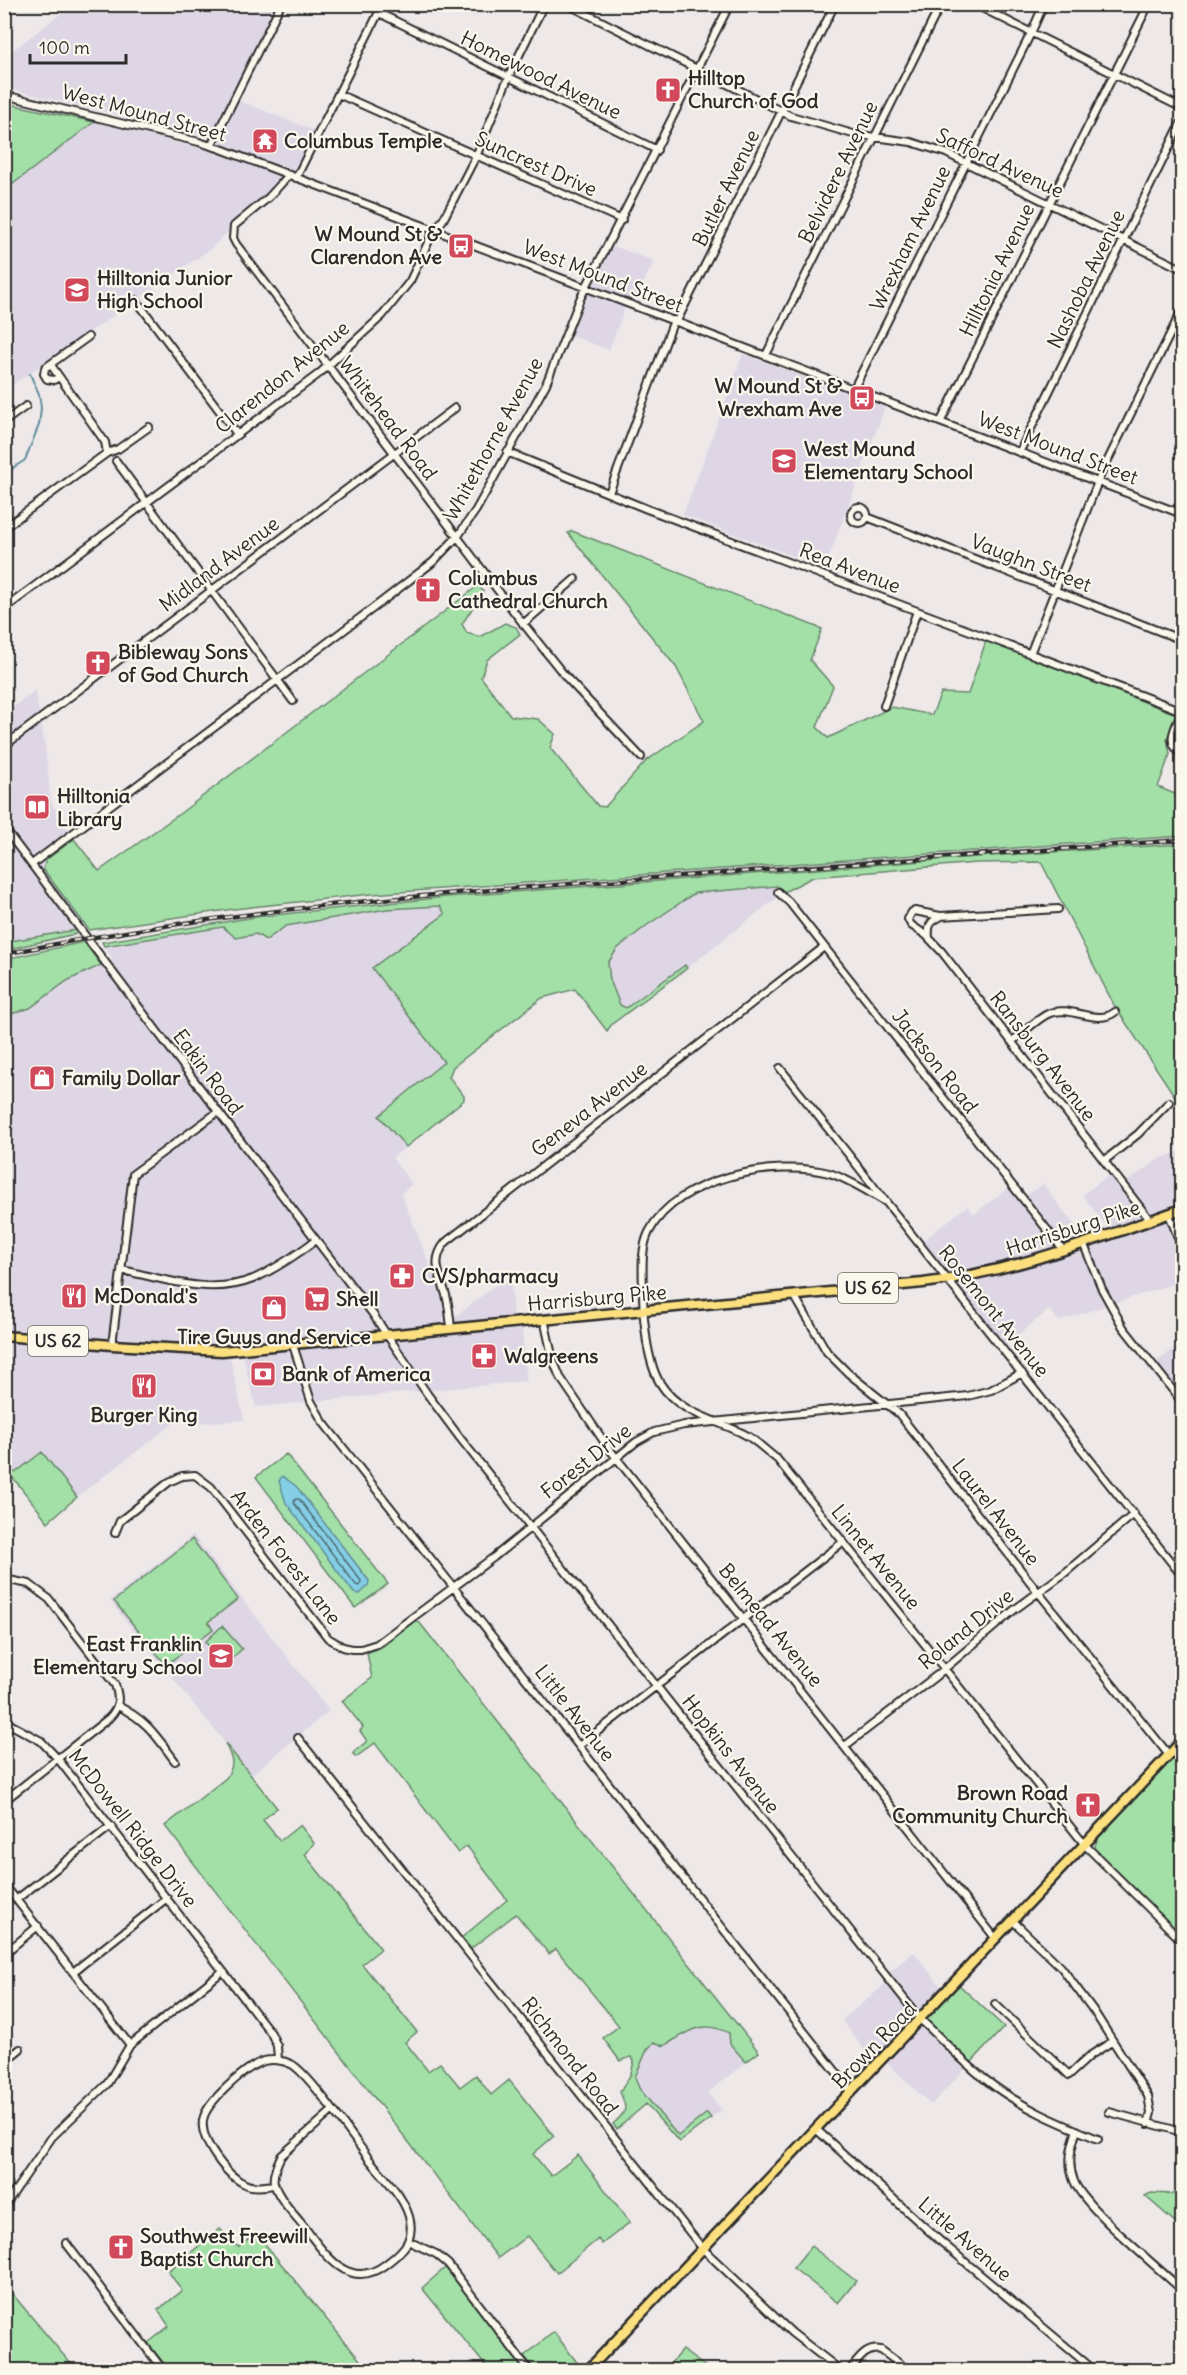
<svg xmlns="http://www.w3.org/2000/svg" width="1187" height="2375" font-family="Delius,sans-serif">
<style>
.built{fill:#ded6e5}
.green{fill:#a3e0a8;stroke:#67866a;stroke-width:1.5;fill-rule:evenodd}
.water{fill:#85cfe6;stroke:#618d9b;stroke-width:1.5}
.lines{fill:none;stroke-linecap:round;stroke-linejoin:round}
.shore{stroke:#4f6d76;stroke-width:1.5}
.stream{stroke:#618d9b;stroke-width:2}
.minor-casing{stroke:#2b2b2b;stroke-width:10}
.major-casing{stroke:#2b2b2b;stroke-width:13}
.minor{stroke:#fbf7ec;stroke-width:6}
.major{stroke:#fce080;stroke-width:8}
.rail-casing{stroke:#2b2b2b;stroke-width:4.5}
.rail{stroke:#fbf7ec;stroke-width:2;stroke-dasharray:7;stroke-linecap:butt}
.labels{text-anchor:middle;stroke-width:4.5;stroke-linejoin:round;paint-order:stroke}
.shield{fill:#fbf7ec;stroke:#696865;stroke-width:1.5}
.shield-label{font-size:18px;font-weight:bold;fill:#2b2b2b}
.street-label{font-size:20px;fill:#2b2b2b;stroke:#fbf7ec}
.poi-label{font-size:20px;font-weight:bold;fill:#2b2b2b;stroke:#fbf7ec;text-anchor:start}
</style>
<rect width="100%" height="100%" fill="#eee8e9"/>
<filter id="ink" filterUnits="userSpaceOnUse"><feTurbulence type="fractalNoise" baseFrequency=".0167" numOctaves="2"/><feDisplacementMap in="SourceGraphic" scale="12" xChannelSelector="R" yChannelSelector="G"/><feConvolveMatrix kernelMatrix="1 2 1 2 8 2 1 2 1" color-interpolation-filters="sRGB"/></filter>
<g filter="url(#ink)">
<!-- built -->
<path class="built" d="M72,5H275L230,97L315,131L291,179L284,177L209,250L5,390V190L94,122L204,149L210,137L5,88L4,57Z
M611,245L654,261L634,302L628,300L609,350L570,335Z
M743,354L885,407L825,568L683,515Z
M35,690L45,745L51,802L74,839L46,860L43,869L85,924L76,930L5,942V714Z
M777,886L784,892L687,968L684,966L626,1008L620,1005L610,980L608,963L617,949L646,926L695,893Z
M438,904L445,914L425,930L444,1063L380,1116L406,1147L392,1158L412,1184L401,1193L430,1266L456,1316L498,1283L511,1282L513,1320L521,1319L527,1381L256,1407L243,1356L230,1357L244,1420L198,1423L194,1417L178,1420L77,1497L42,1452L16,1472L5,1473L4,1016L30,1008L67,981L113,959L104,946L223,927L236,938L256,934L266,940L286,926L387,909Z
M1182,1151V1281L1059,1321L1049,1310L1003,1347L920,1243L967,1206L974,1214L1014,1184L1024,1197L1043,1184L1088,1243L1113,1234L1082,1195L1116,1170L1126,1182L1161,1158Z
M1182,1342V1395L1157,1362Z
M193,1535L329,1711L251,1775L110,1601Z
M914,1952L948,1996L959,1985L1004,2027L931,2105L883,2059L876,2066L842,2020L888,1982L884,1976Z
M701,2026L716,2027L729,2033L730,2044L746,2062L708,2093L722,2110L711,2118L706,2114L678,2136L639,2088L635,2077L647,2050L655,2042L664,2046Z"/>
<!-- green -->
<path class="green" d="M5,103L94,122L5,190Z
M572,531L822,629L810,660L833,686L817,727L828,738L892,707L932,715L941,693L968,694L986,641L1176,714L1167,739L1170,754L1158,787L1182,797V836L371,894L234,909L89,930L43,869L46,860L74,839L99,871L182,812L479,585L483,592L462,624L467,633L480,637L505,623L516,627L520,634L487,660L481,677L511,716L538,719L555,734L550,748L598,806L605,807L646,761L704,721L676,667L568,533Z
M1182,844V1107L1114,1005L1041,862L976,863L813,877L784,892L777,886L695,893L646,926L617,949L608,963L610,980L620,1005L626,1008L685,965L687,968L612,1024L607,1031L575,989L542,998L453,1067L449,1077L464,1096V1100L406,1147L379,1116L444,1062L372,968L445,914L440,906L387,909L286,926L266,940L256,934L236,938L223,927L104,946L102,942L255,917L446,897L1004,855Z
M76,930L79,933L5,950V942Z
M84,942L101,965L67,981L30,1008L5,1016V959Z
M42,1452L77,1497L48,1522L14,1479L5,1480V1473L16,1472Z
M286,1454L388,1584L355,1608L256,1477ZM282,1477L296,1487L369,1581Z
M192,1539L238,1599L208,1622L213,1629L166,1665L114,1601Z
M414,1621L419,1622L759,2052L746,2062L730,2044L729,2033C702,2019 688,2032 664,2046L654,2042L647,2050L635,2077L639,2088L678,2136L707,2113L711,2118L679,2142L646,2104L617,2129L613,2124C627,2111 628,2110 620,2092L631,2074L634,2061L631,2057L620,2061L603,2038L619,2026L556,1949L549,1954L516,1914L469,1950L460,1939L507,1900L467,1846L458,1853L375,1743L356,1757L353,1753L367,1741L360,1731L363,1727L342,1701L372,1678L367,1653L383,1646Z
M222,1626L242,1649L226,1664L205,1642Z
M225,1743L277,1808L263,1820L280,1841L300,1825L314,1843L305,1855L381,1949L362,1964L417,2032L405,2042L428,2071L440,2063L460,2087L476,2075L491,2095L509,2080L554,2136L533,2154L551,2176L578,2155L630,2222L602,2244L598,2239L557,2273L527,2236L498,2258L165,1826L226,1778C236,1763 232,1759 225,1743Z
M1182,1746V1936L1094,1849L1098,1837Z
M956,1982L1004,2027L970,2064L922,2020Z
M1178,2189L1182,2191V2228L1145,2196L1151,2193L1173,2194Z
M220,2229L238,2247L256,2233L368,2370H220L201,2367L195,2370H169L148,2343L169,2326L158,2310L182,2291L168,2271Z
M811,2246L856,2281L838,2303L793,2268Z
M446,2267L524,2370H489L422,2288Z
M4,2284L76,2370H5Z
M554,2332L582,2369L581,2370H536L524,2356Z
M682,2350L710,2370H665Z"/>
<!-- water -->
<path class="water" d="M282,1476L296,1486L369,1581L368,1586L360,1594L354,1593L286,1503L279,1481Z"/>
<g class="lines">
<!-- shore -->
<path class="shore" d="M295,1499H299L361,1581L360,1586L356,1585L294,1503Z"/>
<!-- stream -->
<path class="stream" d="M4,474L25,460L39,425L41,408L39,394L30,374"/>
<defs>
<path id="minor" d="M60,4L62,7
M567,4L791,116L853,134L911,142L946,153L1182,269
M974,4L1182,108
M379,13L657,150
M338,94L622,220
M4,95L199,142L221,149L1182,514
M211,146L281,4
M289,175L269,197L234,226L233,238L236,244L518,617L565,676L641,757
M296,178L383,4
M136,300L237,434
M677,321L835,4
M766,355L941,4
M51,365L105,442L107,453
M59,377L54,380L47,379L44,374L45,368L88,337
M854,388L1032,31L1044,4
M941,421L1149,4
M4,422L26,406
M1020,451L1182,121
M507,452L647,509L1182,711
M116,461L293,701
M609,493L674,320
M851 515a8 8 0 1 1 16 0a8 8 0 1 1-16 0Z
M1176,511L1182,499
M867,517L1182,640
M4,528L107,453L118,449L149,427
M4,609L320,373L383,315L410,281L434,230L443,220L477,154L508,78L544,4
M523,624L575,579
M1030,654L1101,474L1182,310
M884,706L917,611
M1182,711C1176,727 1164,742 1182,754
M4,746L455,408
M4,828L181,1063L372,1313L428,1395L460,1438L921,2020C943,2040 963,2062 986,2080C1020,2107 1059,2123 1098,2139
M32,864L376,606L433,562L458,536L476,510L546,384L580,299L730,4
M778,892L789,902L1064,1251
M1058,909L940,916L915,911L912,912L908,919L911,925L926,935L942,952L1150,1220
M929,938C928,927 929,922 940,917
M1012,1041C1024,1033 1037,1018 1050,1013C1070,1005 1098,1026 1115,1012
M780,1068L1182,1576
M1104,1161L1138,1134L1169,1102
M886,1202C868,1192 849,1179 829,1173C775,1159 677,1177 649,1232C640,1250 643,1274 643,1295C643,1319 647,1362 660,1383C679,1414 715,1419 744,1434C756,1440 766,1451 777,1459L1085,1845L1182,1941
M1169,1214L1182,1248
M1084,1245L1102,1289L1123,1327L1182,1402
M122,1270C164,1279 211,1296 253,1279C276,1269 296,1255 316,1240
M794,1295L827,1352L848,1373L899,1414L1038,1592L1169,1755
M544,1319L553,1360L560,1377L607,1446L996,1939
M451,1329C450,1317 449,1306 446,1295C440,1274 430,1261 446,1242L824,947
M112,1345L133,1174L218,1112
M293,1345L311,1401L323,1422L852,2092
M115,1533L120,1521L169,1482L182,1476L195,1475L211,1487L328,1638L343,1647L352,1649H361L377,1644L494,1557L636,1442L654,1432L684,1425L968,1396L991,1390L1022,1373
M4,1579L29,1584L49,1599L115,1685C120,1699 119,1708 109,1718L4,1801
M118,1706C148,1721 156,1736 175,1761
M4,1721L41,1741L58,1759L271,2033L277,2046L278,2060
M298,1738L703,2249L792,2333L840,2370
M580,1745L843,1542
M845,1746L936,1676L1014,1610L1066,1572L1134,1514
M4,1884L130,2045
M17,1899L111,1826
M1013,1921L1061,1967L1093,2010L1148,2096L1151,2113L1148,2124
M4,1954L38,1926
M73,1972L167,1898
M995,2004L1069,2075L1091,2055L1113,2041
M4,2062L20,2049
M1109,2112L1182,2132
M817,2130L939,2240L1094,2370
M1077,2130C1071,2147 1067,2163 1074,2181C1085,2209 1157,2266 1182,2290
M274,2185C265,2186 255,2188 247,2185C227,2177 200,2141 203,2120C206,2102 247,2066 264,2061C272,2059 283,2060 291,2064C308,2072 355,2140 369,2159C385,2179 421,2212 408,2241C404,2250 394,2258 386,2264C347,2294 323,2250 301,2223C292,2212 280,2200 275,2186C271,2178 277,2164 281,2156L332,2111
M4,2207L52,2137L107,2084L130,2045L223,1971
M408,2241L436,2254L448,2264L529,2370
M66,2243L163,2370
M850,2370C859,2359 866,2347 881,2350L908,2370"/>
<path id="major" d="M4,1336L112,1345L222,1351L923,1283C1013,1272 1097,1239 1182,1209
M588,2370L1182,1741"/>
</defs>
<!-- minor casing -->
<use href="#minor" class="minor-casing"/>
<!-- major casing -->
<use href="#major" class="major-casing"/>
<!-- minor -->
<use href="#minor" class="minor"/>
<!-- major -->
<use href="#major" class="major"/>
<defs>
<path id="rail" d="M4,954C209,912 416,895 624,880C810,867 996,854 1182,840"/>
</defs>
<!-- rail casing -->
<use href="#rail" class="rail-casing"/>
<!-- rail -->
<use href="#rail" class="rail"/>
</g>
</g>
<!-- icons -->
<defs>
<symbol id="church-square" viewBox="-11 -11 22 22"><rect x="-9" y="-9" width="18" height="18" rx="4" fill="#d1495b" stroke="#fbf7ec"/><path d="M-1.2-6h2.4v3.5h3.3v2.4h-3.3V6h-2.4V-.1h-3.3v-2.4h3.3Z" fill="#fff"/></symbol>
<symbol id="temple-square" viewBox="-11 -11 22 22"><rect x="-9" y="-9" width="18" height="18" rx="4" fill="#d1495b" stroke="#fbf7ec"/><path d="M0-6L5-2H3V0L6.5 2.5H4V6H1.5V3h-3V6H-4V2.5H-6.5L-3 0V-2H-5Z" fill="#fff"/></symbol>
<symbol id="bus-square" viewBox="-11 -11 22 22"><rect x="-9" y="-9" width="18" height="18" rx="4" fill="#d1495b" stroke="#fbf7ec"/><path d="M-5-6H5V4H4V6H2V4H-2V6H-4V4H-5ZM-3.5-4V0h7V-4ZM-3.5 1.2v1.5H-2V1.2ZM2 1.2v1.5H3.5V1.2Z" fill="#fff"/></symbol>
<symbol id="school-square" viewBox="-11 -11 22 22"><rect x="-9" y="-9" width="18" height="18" rx="4" fill="#d1495b" stroke="#fbf7ec"/><path d="M0-5L7-2L0 1L-7-2ZM-4 1L0 2.5L4 1V4Q0 6-4 4Z" fill="#fff"/></symbol>
<symbol id="library-square" viewBox="-11 -11 22 22"><rect x="-9" y="-9" width="18" height="18" rx="4" fill="#d1495b" stroke="#fbf7ec"/><path d="M-6-4Q-3-5.5-.7-3.5V5Q-3 3-6 4ZM6-4Q3-5.5 .7-3.5V5Q3 3 6 4Z" fill="#fff"/></symbol>
<symbol id="shop-square" viewBox="-11 -11 22 22"><rect x="-9" y="-9" width="18" height="18" rx="4" fill="#d1495b" stroke="#fbf7ec"/><path d="M-5-2.5h2.3a2.7 3.5 0 0 1 5.4 0H5L5.5 6h-11ZM-1.5-2.5h3a1.5 2.3 0 0 0-3 0Z" fill="#fff"/></symbol>
<symbol id="pharmacy-square" viewBox="-11 -11 22 22"><rect x="-9" y="-9" width="18" height="18" rx="4" fill="#d1495b" stroke="#fbf7ec"/><path d="M-2-6h4v4h4v4h-4v4h-4v-4h-4v-4h4Z" fill="#fff"/></symbol>
<symbol id="restaurant-square" viewBox="-11 -11 22 22"><rect x="-9" y="-9" width="18" height="18" rx="4" fill="#d1495b" stroke="#fbf7ec"/><path d="M-5-6h1v4h1v-4h1v4h1v-4h1v5L-1.5 .5V6h-2V.5L-5-1ZM5-6V6H3V1.5H1.5Q1.5-4 5-6Z" fill="#fff"/></symbol>
<symbol id="supermarket-square" viewBox="-11 -11 22 22"><rect x="-9" y="-9" width="18" height="18" rx="4" fill="#d1495b" stroke="#fbf7ec"/><path d="M-6-5.5h2.5l.6 2H6L4.5 2H-2.5L-4.4-4H-6ZM-1.5 3.2a1.3 1.3 0 1 0 .1 0ZM3 3.2a1.3 1.3 0 1 0 .1 0Z" fill="#fff"/></symbol>
<symbol id="bank-square" viewBox="-11 -11 22 22"><rect x="-9" y="-9" width="18" height="18" rx="4" fill="#d1495b" stroke="#fbf7ec"/><path d="M-6-4H6V4H-6ZM0-2.3a2.3 2.3 0 1 0 0 4.6a2.3 2.3 0 1 0 0-4.6Z" fill="#fff"/></symbol>
</defs>
<g fill-rule="evenodd">
<use href="#church-square" x="653" y="75" width="30" height="30"/>
<use href="#temple-square" x="250" y="126" width="30" height="30"/>
<use href="#bus-square" x="446" y="231" width="30" height="30"/>
<use href="#school-square" x="62" y="275" width="30" height="30"/>
<use href="#bus-square" x="847" y="383" width="30" height="30"/>
<use href="#school-square" x="769" y="446" width="30" height="30"/>
<use href="#church-square" x="413" y="575" width="30" height="30"/>
<use href="#church-square" x="83" y="648" width="30" height="30"/>
<use href="#library-square" x="22" y="792" width="30" height="30"/>
<use href="#shop-square" x="27" y="1063" width="30" height="30"/>
<use href="#pharmacy-square" x="387" y="1261" width="30" height="30"/>
<use href="#restaurant-square" x="59" y="1281" width="30" height="30"/>
<use href="#supermarket-square" x="302" y="1284" width="30" height="30"/>
<use href="#shop-square" x="259" y="1293" width="30" height="30"/>
<use href="#pharmacy-square" x="469" y="1341" width="30" height="30"/>
<use href="#bank-square" x="248" y="1359" width="30" height="30"/>
<use href="#restaurant-square" x="129" y="1371" width="30" height="30"/>
<use href="#school-square" x="206" y="1641" width="30" height="30"/>
<use href="#church-square" x="1073" y="1790" width="30" height="30"/>
<use href="#church-square" x="106" y="2232" width="30" height="30"/>
</g>
<g class="labels">
<!-- shield labels -->
<g class="shield">
<rect x="838" y="1273" width="60" height="30" rx="4.5"/>
<rect x="28" y="1326" width="60" height="30" rx="4.5"/>
</g>
<g class="shield-label">
<text x="868" y="1294">US 62</text>
<text x="58" y="1347">US 62</text>
</g>
<!-- street labels -->
<g class="street-label">
<text transform="translate(541 75) rotate(26)" y="7">Homewood Avenue</text>
<text transform="translate(144 113) rotate(15)" y="7">West Mound Street</text>
<text transform="translate(1000 163) rotate(25)" y="7">Safford Avenue</text>
<text transform="translate(536 164) rotate(24)" y="7">Suncrest Drive</text>
<text transform="translate(838 172) rotate(-64)" y="7">Belvidere Avenue</text>
<text transform="translate(726 188) rotate(-64)" y="7">Butler Avenue</text>
<text transform="translate(910 238) rotate(-64)" y="7">Wrexham Avenue</text>
<text transform="translate(997 270) rotate(-64)" y="7">Hilltonia Avenue</text>
<text transform="translate(603 276) rotate(21)" y="7">West Mound Street</text>
<text transform="translate(1086 279) rotate(-64)" y="7">Nashoba Avenue</text>
<text transform="translate(282 377) rotate(-39)" y="7">Clarendon Avenue</text>
<text transform="translate(388 418) rotate(53)" y="7">Whitehead Road</text>
<text transform="translate(493 439) rotate(-61)" y="7">Whitethorne Avenue</text>
<text transform="translate(1058 448) rotate(21)" y="7">West Mound Street</text>
<text transform="translate(1031 563) rotate(21)" y="7">Vaughn Street</text>
<text transform="translate(219 564) rotate(-37)" y="7">Midland Avenue</text>
<text transform="translate(850 568) rotate(21)" y="7">Rea Avenue</text>
<text transform="translate(1043 1056) rotate(52)" y="7">Ransburg Avenue</text>
<text transform="translate(935 1061) rotate(52)" y="7">Jackson Road</text>
<text transform="translate(208 1072) rotate(53)" y="7">Eakin Road</text>
<text transform="translate(589 1109) rotate(-38)" y="7">Geneva Avenue</text>
<text transform="translate(1073 1228) rotate(-18)" y="7">Harrisburg Pike</text>
<text transform="translate(597 1298) rotate(-5)" y="7">Harrisburg Pike</text>
<text transform="translate(994 1311) rotate(51)" y="7">Rosemont Avenue</text>
<text transform="translate(586 1461) rotate(-38)" y="7">Forest Drive</text>
<text transform="translate(996 1512) rotate(52)" y="7">Laurel Avenue</text>
<text transform="translate(286 1557) rotate(52)" y="7">Arden Forest Lane</text>
<text transform="translate(876 1557) rotate(51)" y="7">Linnet Avenue</text>
<text transform="translate(771 1625) rotate(51)" y="7">Belmead Avenue</text>
<text transform="translate(966 1629) rotate(-39)" y="7">Roland Drive</text>
<text transform="translate(575 1713) rotate(52)" y="7">Little Avenue</text>
<text transform="translate(731 1754) rotate(52)" y="7">Hopkins Avenue</text>
<text transform="translate(133 1828) rotate(52)" y="7">McDowell Ridge Drive</text>
<text transform="translate(874 2045) rotate(-46)" y="7">Brown Road</text>
<text transform="translate(570 2056) rotate(52)" y="7">Richmond Road</text>
<text transform="translate(965 2239) rotate(41)" y="7">Little Avenue</text>
</g>
<!-- poi labels -->
<g class="poi-label">
<text x="688" y="85">Hilltop<tspan x="688" dy="23">Church of God</tspan></text>
<text x="284" y="148">Columbus Temple</text>
<text x="442" y="241" text-anchor="end">W Mound St &amp;<tspan x="442" dy="23">Clarendon Ave</tspan></text>
<text x="97" y="285">Hilltonia Junior<tspan x="97" dy="23">High School</tspan></text>
<text x="842" y="393" text-anchor="end">W Mound St &amp;<tspan x="842" dy="23">Wrexham Ave</tspan></text>
<text x="804" y="456">West Mound<tspan x="804" dy="23">Elementary School</tspan></text>
<text x="448" y="585">Columbus<tspan x="448" dy="23">Cathedral Church</tspan></text>
<text x="118" y="659">Bibleway Sons<tspan x="118" dy="23">of God Church</tspan></text>
<text x="57" y="803">Hilltonia<tspan x="57" dy="23">Library</tspan></text>
<text x="62" y="1085">Family Dollar</text>
<text x="422" y="1283">CVS/pharmacy</text>
<text x="94" y="1303">McDonald's</text>
<text x="336" y="1306">Shell</text>
<text x="274" y="1344" text-anchor="middle">Tire Guys and Service</text>
<text x="504" y="1363">Walgreens</text>
<text x="282" y="1381">Bank of America</text>
<text x="144" y="1422" text-anchor="middle">Burger King</text>
<text x="202" y="1651" text-anchor="end">East Franklin<tspan x="202" dy="23">Elementary School</tspan></text>
<text x="1068" y="1800" text-anchor="end">Brown Road<tspan x="1068" dy="23">Community Church</tspan></text>
<text x="140" y="2243">Southwest Freewill<tspan x="140" dy="23">Baptist Church</tspan></text>
</g>
</g>
<!-- margin -->
<rect width="1187" height="2375" fill="none" stroke="#fbf7ec" stroke-width="24"/>
<rect x="12" y="12" width="1163" height="2351" fill="none" stroke="#2b2b2b" stroke-width="2" filter="url(#ink)"/>
<!-- scale -->
<path d="M30 54v9h96v-9" fill="none" stroke="#2b2b2b" stroke-width="3"/>
<text x="39" y="54" font-size="18" fill="#2b2b2b" stroke="#fbf7ec" stroke-width="4.5" paint-order="stroke">100 m</text>
</svg>
